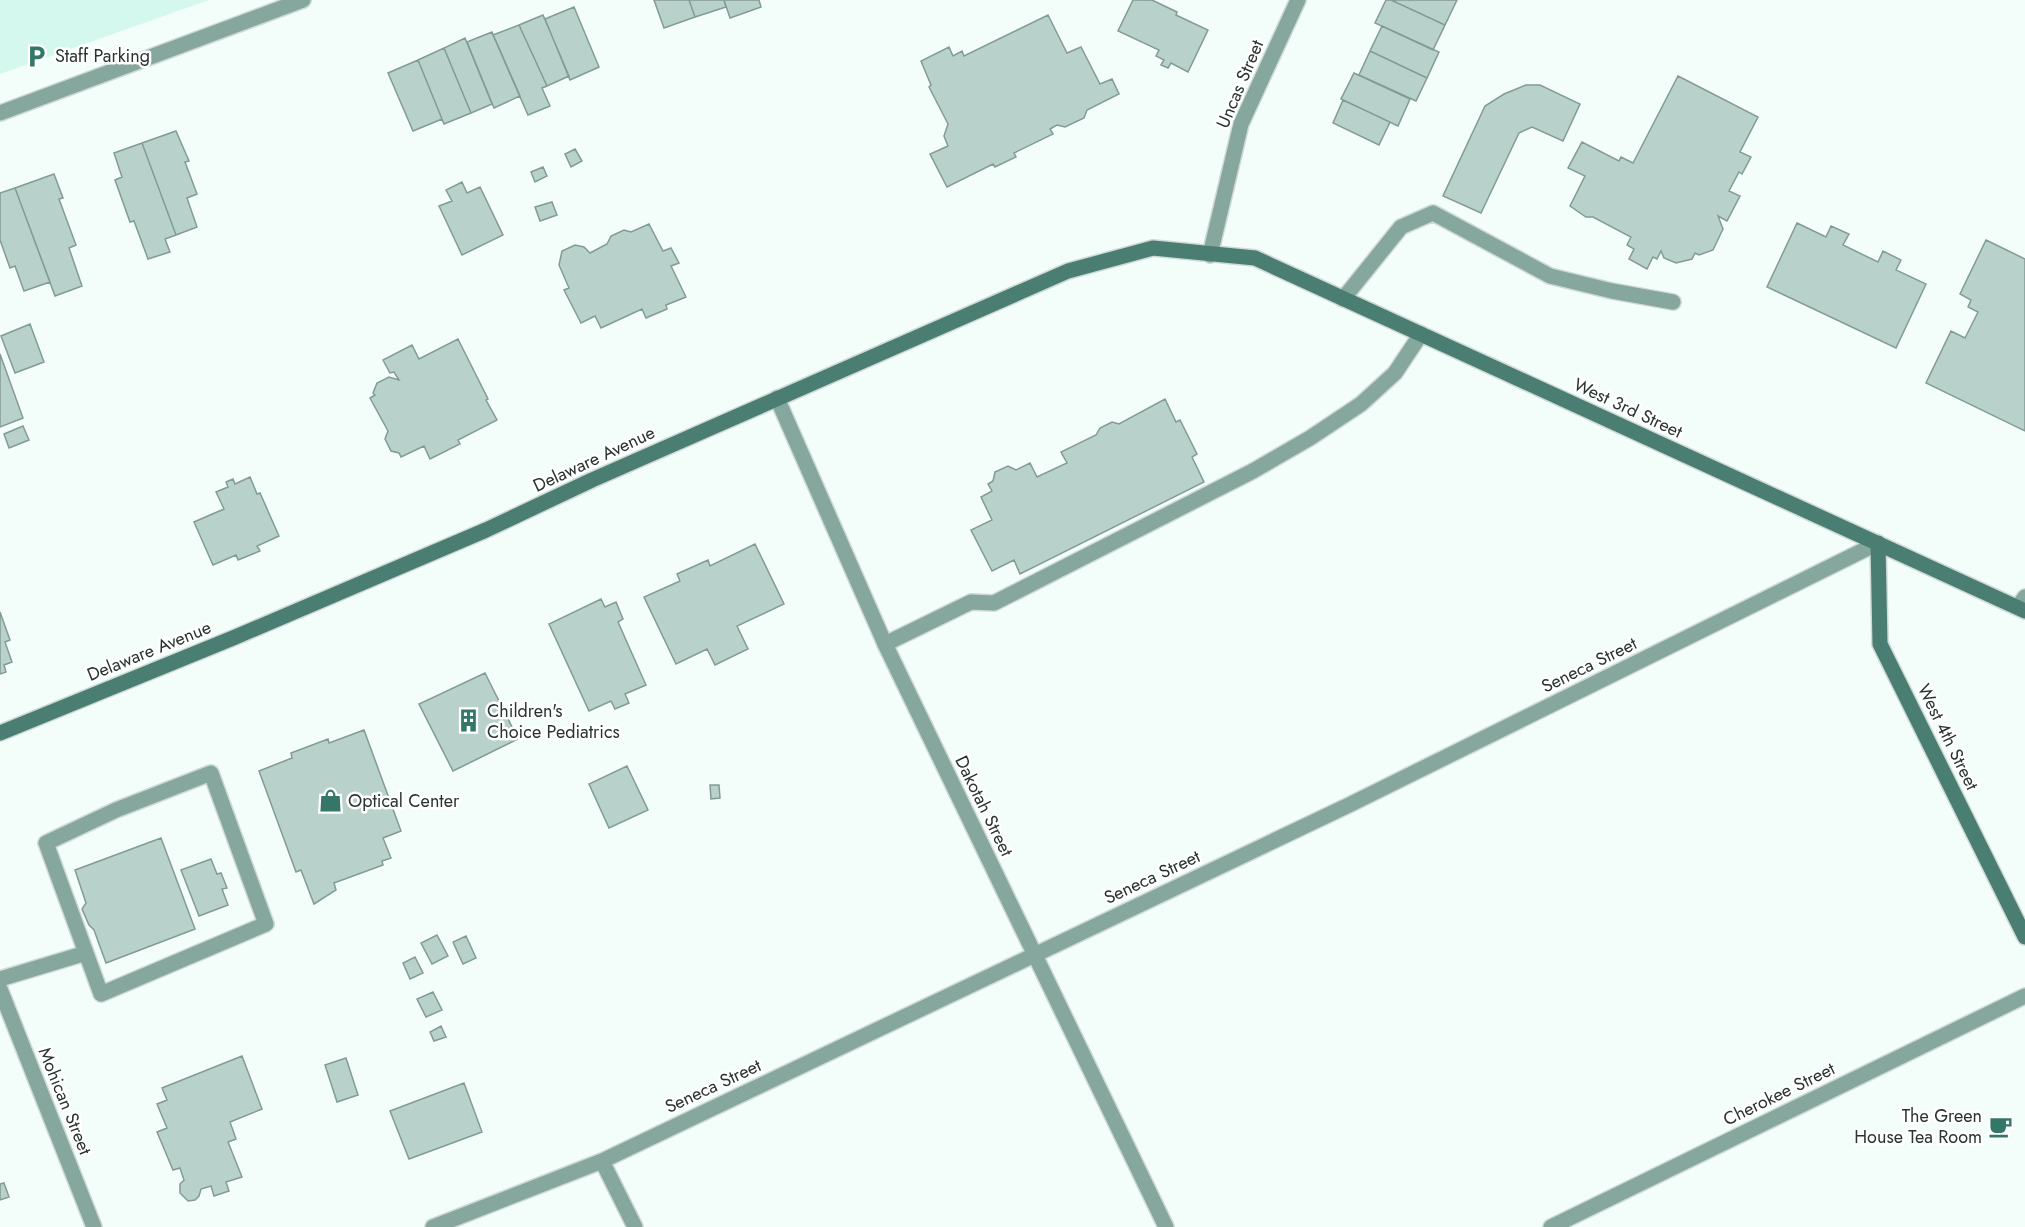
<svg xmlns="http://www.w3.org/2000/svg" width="2025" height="1227" font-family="Jost,sans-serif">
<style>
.built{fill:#d4f8ee}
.building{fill:#b8d2cb;stroke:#829b94;stroke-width:1.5}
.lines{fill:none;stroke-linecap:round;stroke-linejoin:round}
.lane-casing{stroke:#cfd9d6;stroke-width:18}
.street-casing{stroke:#cfd9d6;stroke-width:18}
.secondary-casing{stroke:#cfd9d6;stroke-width:18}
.lane{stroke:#85a79e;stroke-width:15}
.street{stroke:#85a79e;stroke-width:15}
.secondary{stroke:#4a7e72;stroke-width:15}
.labels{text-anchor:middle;stroke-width:5;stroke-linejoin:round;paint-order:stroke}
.poi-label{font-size:18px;fill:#293330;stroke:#fff;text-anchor:start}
.street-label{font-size:18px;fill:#293330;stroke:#fff}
</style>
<rect width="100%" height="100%" fill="#f3fefa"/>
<!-- built -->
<path class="built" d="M0,0H209L0,74Z"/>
<!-- building -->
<path class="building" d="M654,0H689L695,17L664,28Z
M689,0H724L726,7L695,17Z
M724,0H759L761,7L730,18Z
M1133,0H1152L1177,12L1176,15L1208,30L1188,72L1171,63L1168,68L1161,65L1164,60L1156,56L1159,50L1118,31Z
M1386,0H1391L1445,25L1433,50L1375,23Z
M1391,0H1457L1445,25Z
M574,7L599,67L570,80L545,19Z
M543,15L569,76L547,86L519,25Z
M1048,15L1067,53L1081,47L1100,84L1112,79L1119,94L1087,110L1084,118L1065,127L1057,125L1050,129L1053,134L1014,153L1016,157L995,167L993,164L947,187L930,154L948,146L944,136L948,124L929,87L931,85L921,61L949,47L953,56L962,51L964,56Z
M519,25L547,86L542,88L550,106L528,115L493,35Z
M1382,26L1439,52L1427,78L1370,51Z
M492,32L520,96L494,108L467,42Z
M465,38L492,104L471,113L444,48Z
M444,48L471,113L444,124L418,60Z
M1370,51L1427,78L1416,101L1359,75Z
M418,60L442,119L413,131L388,73Z
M1354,73L1410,99L1398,126L1341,99Z
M1678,76L1758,117L1740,152L1751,157L1742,174L1739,172L1729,191L1740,196L1727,221L1718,216L1723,229L1713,250L1699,255L1695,253L1692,259L1676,263L1664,258L1661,251L1657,259L1653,257L1647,269L1629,259L1634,249L1627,245L1631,237L1593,217H1586L1570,206L1585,176L1568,168L1582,142L1619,161L1621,157L1633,163Z
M1526,85H1540L1580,104L1563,141L1532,127L1519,133L1481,213L1443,196L1485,106L1504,94Z
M1343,100L1390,122L1379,145L1333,123Z
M176,131L189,161L185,162L197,194L187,198L197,227L176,235L142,143Z
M142,143L176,235L165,239L170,252L148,259L134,221L130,222L115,180L122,177L114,153Z
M575,149L582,161L571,167L565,154Z
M543,167L547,176L535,182L531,172Z
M54,174L63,198L59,199L76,245L69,248L82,286L55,296L15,188Z
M462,182L467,193L480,187L503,235L462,255L439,206L452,201L446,190Z
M15,188L50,282L24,291L15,266L10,268L0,240V193Z
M552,202L557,215L540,221L535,207Z
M1797,223L1826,237L1831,226L1849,234L1843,245L1878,262L1883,251L1901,260L1896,270L1926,284L1896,348L1767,287Z
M649,224L663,251L671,248L679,263L671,266L686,297L666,305L667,309L646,318L642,309L601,328L595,316L581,323L564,290L569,288L559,265L562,251L575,245L584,247L590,253L607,244L611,236L624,230L631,232Z
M1986,240L2025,259V431L1926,383L1951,331L1965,338L1978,312L1968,307L1971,300L1960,294Z
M30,324L44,362L15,373L1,336Z
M458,339L488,399L486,400L497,420L458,440L460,444L430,459L424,446L401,457L399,453L391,451L385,439L388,431L370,398L375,395L373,393L377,383L389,377L399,380L394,372L390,373L383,360L412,345L419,359Z
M0,354L23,418L0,427Z
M1165,399L1176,422L1180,420L1197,454L1192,457L1204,482L1020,574L1014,560L992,571L971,530L992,520L981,497L992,491L988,484L993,481L995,472L1008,466L1016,470L1030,463L1037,477L1067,463L1061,452L1096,435L1100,428L1112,422L1119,424Z
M23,426L29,440L9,448L4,434Z
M250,477L257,494L260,493L279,536L257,546L260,551L238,560L236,555L213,565L194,522L224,509L216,492L228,487L226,482L233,479L235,484Z
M755,544L784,604L737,626L748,649L715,665L707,649L676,664L644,597L680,581L677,574L708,560L710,566Z
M601,599L605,607L616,602L623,619L618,622L646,685L625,694L629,703L615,709L611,701L589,711L549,624Z
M0,612L10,640L5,642L12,662L4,665L6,672L0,674Z
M485,673L518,739L453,771L419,704Z
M364,730L401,831L383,838L391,858L382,861L383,865L334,883L336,890L314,904L301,870L296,872L259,771L292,758L291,753L328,739L329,743Z
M627,766L648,810L609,828L589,784Z
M710,785H719L720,798L711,799Z
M161,838L195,929L106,963L94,930L89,925L82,909L86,903L75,870Z
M211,859L217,874L221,873L227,888L222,889L228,905L199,916L181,870Z
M437,935L448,956L432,964L421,943Z
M466,936L476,958L463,964L453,942Z
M415,957L423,973L410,979L403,963Z
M433,992L442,1010L426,1017L417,999Z
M441,1026L446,1037L434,1041L430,1032Z
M242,1056L262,1109L230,1122L236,1139L228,1142L242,1177L226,1182L229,1191L214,1196L211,1186L201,1189L199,1196L195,1200L188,1201L180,1193V1184L184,1180L180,1168L173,1170L157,1132L167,1128L157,1104L167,1100L162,1088Z
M346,1058L358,1095L337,1102L325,1065Z
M464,1083L482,1132L409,1159L390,1111Z
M4,1183L9,1197L0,1200V1184Z"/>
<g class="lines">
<defs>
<path id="lane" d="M1343,299L1401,227L1433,213L1550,276L1612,291L1673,302
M2018,607L2025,597
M885,644L971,602L994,603L1253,471L1310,438L1361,404L1395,373L1421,334
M211,773L266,924L101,994L46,843L116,810Z
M0,979L86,953"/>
<path id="street" d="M0,113L303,0
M1210,255L1241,124L1298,0
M777,398L885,644L1166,1227
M0,989L94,1227
M602,1161L635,1227
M433,1227L602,1161L1349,805L1878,543
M1551,1227L2025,996"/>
<path id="secondary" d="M1878,543L1880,644L2025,937
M0,733L233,638L486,530L592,480L1068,271L1153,248L1255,258L2025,611"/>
</defs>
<!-- lane casing -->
<use href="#lane" class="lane-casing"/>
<!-- street casing -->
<use href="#street" class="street-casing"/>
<!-- secondary casing -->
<use href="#secondary" class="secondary-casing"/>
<!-- lane -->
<use href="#lane" class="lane"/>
<!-- street -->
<use href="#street" class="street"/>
<!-- secondary -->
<use href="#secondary" class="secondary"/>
</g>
<!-- icons -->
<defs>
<symbol id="parking-bare" viewBox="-9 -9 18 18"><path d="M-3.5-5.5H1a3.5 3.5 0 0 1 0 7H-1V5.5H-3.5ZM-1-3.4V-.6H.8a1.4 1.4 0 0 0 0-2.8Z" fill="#347668" stroke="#fff" stroke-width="2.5" paint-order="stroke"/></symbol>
<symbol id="building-bare" viewBox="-9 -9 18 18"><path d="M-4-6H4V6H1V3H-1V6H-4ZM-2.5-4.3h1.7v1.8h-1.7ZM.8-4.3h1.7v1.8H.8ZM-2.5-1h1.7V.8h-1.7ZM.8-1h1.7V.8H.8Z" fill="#347668" stroke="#fff" stroke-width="2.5" paint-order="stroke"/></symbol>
<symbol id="shop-bare" viewBox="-9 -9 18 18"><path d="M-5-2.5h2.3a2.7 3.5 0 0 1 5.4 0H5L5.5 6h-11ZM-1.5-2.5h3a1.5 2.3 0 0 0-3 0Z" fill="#347668" stroke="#fff" stroke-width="2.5" paint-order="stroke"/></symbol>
<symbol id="cafe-bare" viewBox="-9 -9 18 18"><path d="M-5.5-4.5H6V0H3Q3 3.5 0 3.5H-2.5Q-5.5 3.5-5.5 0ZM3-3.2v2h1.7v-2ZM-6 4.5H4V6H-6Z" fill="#347668" stroke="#fff" stroke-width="2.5" paint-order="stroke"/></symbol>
</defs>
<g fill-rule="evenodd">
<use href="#parking-bare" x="20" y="40" width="33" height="33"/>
<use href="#building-bare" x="452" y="704" width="33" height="33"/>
<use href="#shop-bare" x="314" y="784" width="33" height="33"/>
<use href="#cafe-bare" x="1984" y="1110" width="33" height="33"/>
</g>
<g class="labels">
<!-- poi labels -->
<g class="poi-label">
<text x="55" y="62">Staff Parking</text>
<text x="487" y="717">Children's<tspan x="487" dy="21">Choice Pediatrics</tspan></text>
<text x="348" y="807">Optical Center</text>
<text x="1982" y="1122" text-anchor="end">The Green<tspan x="1982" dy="21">House Tea Room</tspan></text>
</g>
<!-- street labels -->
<g class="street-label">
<text transform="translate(1240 84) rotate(-67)" y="6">Uncas Street</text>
<text transform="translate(1628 408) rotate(25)" y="6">West 3rd Street</text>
<text transform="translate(594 459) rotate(-25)" y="6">Delaware Avenue</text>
<text transform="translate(149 651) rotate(-22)" y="6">Delaware Avenue</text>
<text transform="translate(1589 665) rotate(-26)" y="6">Seneca Street</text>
<text transform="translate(1948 737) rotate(64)" y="6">West 4th Street</text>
<text transform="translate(984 806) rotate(64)" y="6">Dakotah Street</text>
<text transform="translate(1152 877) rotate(-25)" y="6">Seneca Street</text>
<text transform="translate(713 1086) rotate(-25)" y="6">Seneca Street</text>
<text transform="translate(1779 1094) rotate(-26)" y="6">Cherokee Street</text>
<text transform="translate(65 1101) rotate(68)" y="6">Mohican Street</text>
</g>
</g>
</svg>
